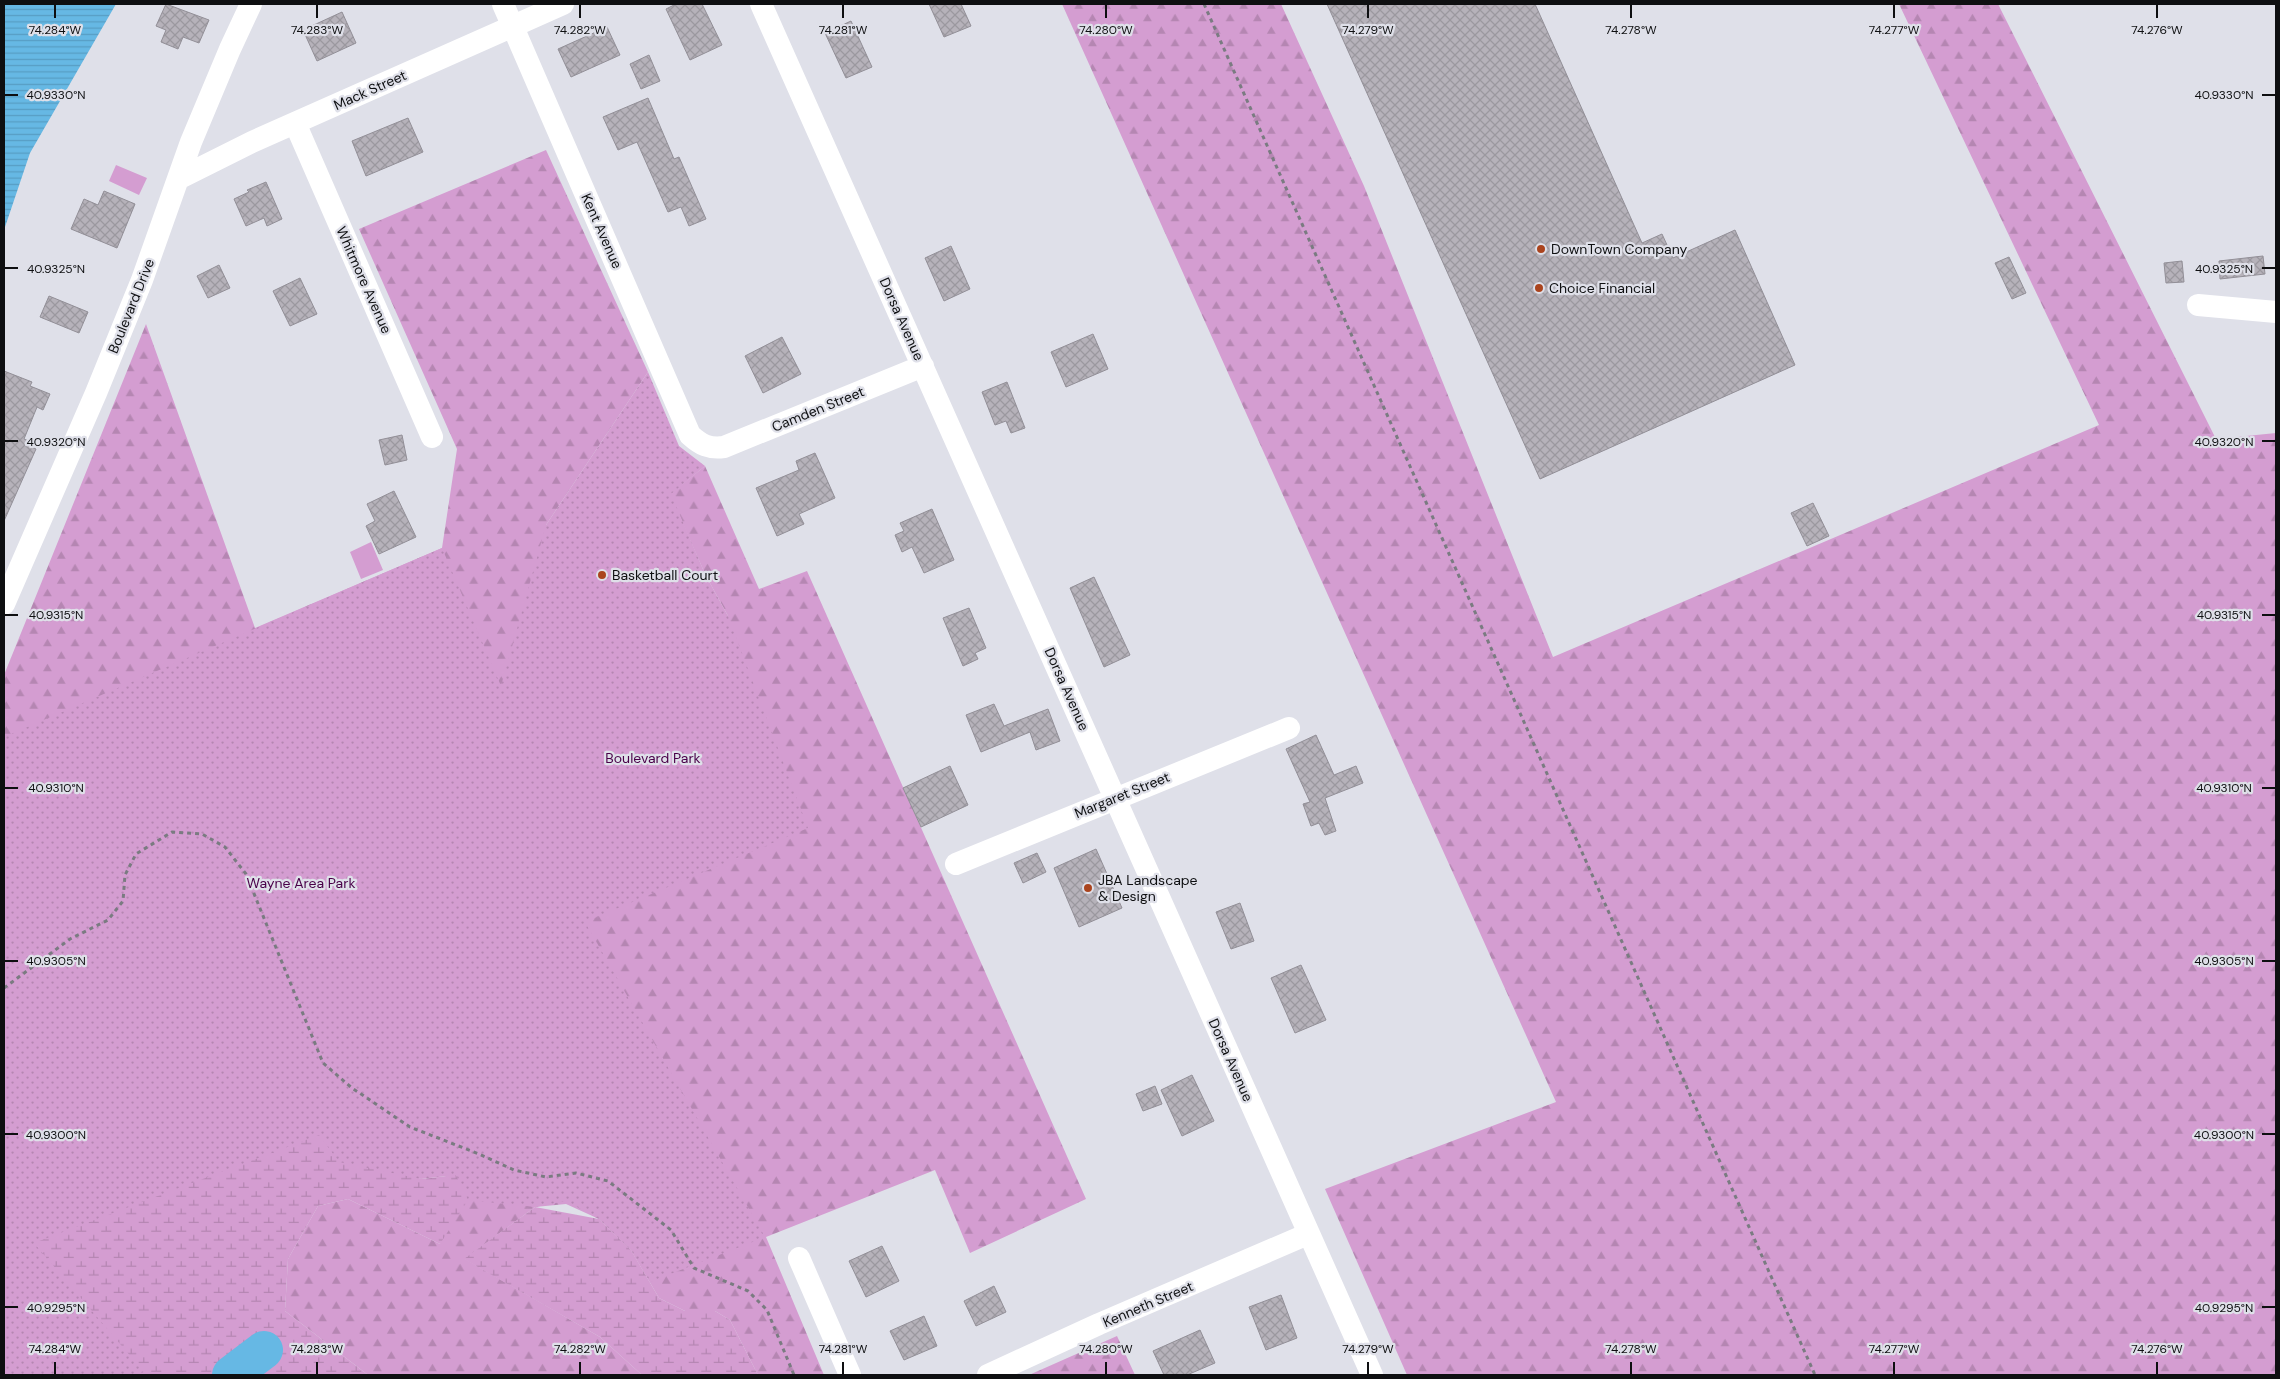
<svg xmlns="http://www.w3.org/2000/svg" width="2280" height="1379" font-family="'DM Sans',sans-serif">
<style>
.grass{fill:#d49dd1}
.forest{fill:url(#forest-firs)}
.wetland{fill:url(#wetland-marsh)}
.park{fill:url(#park-dots)}
.water{fill:url(#water-rules)}
.lines{fill:none;stroke-linecap:round;stroke-linejoin:round}
.river{stroke:#66b8e4;stroke-width:38}
.building{fill:url(#building-cross-hatch);stroke:#928f97}
.path{stroke:#7a7b81;stroke-width:3;stroke-dasharray:4 4;stroke-linecap:butt}
.minor{stroke:#fff;stroke-width:22}
.ticks{fill:none;stroke:#0e0f11;stroke-width:2}
.poi-dot{fill:#aa441e;stroke:#dfe0e9;stroke-width:2}
.labels{text-anchor:middle;stroke-width:4.5;stroke-linejoin:round;paint-order:stroke}
.street-label{font-size:14px;fill:#0e0f11;stroke:#dfe0e9}
.poi-label{font-size:14px;fill:#0e0f11;stroke:#dfe0e9;text-anchor:start}
.park-label{font-size:14px;fill:#490049;stroke:#dfe0e9}
.ticks-label{font-size:12px;text-anchor:middle;fill:#0e0f11;stroke:#dfe0e9;stroke-width:4.5;stroke-linejoin:round;paint-order:stroke}
</style>
<defs>
<pattern id="forest-firs" width="22" height="20" patternUnits="userSpaceOnUse" patternTransform="scale(1.25)"><rect width="22" height="20" fill="#d49dd1"/><path d="M5 1l3.5 6h-7zM16 11l3.5 6h-7z" fill="#b586b2"/></pattern>
<pattern id="wetland-marsh" width="20" height="14" patternUnits="userSpaceOnUse" patternTransform="scale(1.25)"><rect width="20" height="14" fill="#d49dd1"/><path d="M1 5h8M5 5V1M11 12h8M15 12V8" fill="none" stroke="#b586b2"/></pattern>
<pattern id="park-dots" width="8" height="8" patternUnits="userSpaceOnUse" patternTransform="scale(1.25)"><rect width="8" height="8" fill="#d49dd1"/><path d="M2 2h.1M6 6h.1" fill="none" stroke="#b586b2" stroke-width="1.8" stroke-linecap="round"/></pattern>
<pattern id="water-rules" width="6" height="5" patternUnits="userSpaceOnUse" patternTransform="scale(1.25)"><rect width="6" height="5" fill="#66b8e4"/><path d="M0 2.5h6" fill="none" stroke="#579dc3"/></pattern>
<pattern id="building-cross-hatch" width="8" height="8" patternUnits="userSpaceOnUse" patternTransform="scale(1.25)"><rect width="8" height="8" fill="#b6b2ba"/><path d="M0 0l8 8M0 8l8-8" fill="none" stroke="#9b989f"/></pattern>
</defs>
<rect width="100%" height="100%" fill="#dfe0e9"/>
<!-- grass -->
<path class="grass" d="M116,165L147,178L139,195L109,181Z
M371,542L383,570L361,579L350,552Z"/>
<!-- forest -->
<path class="forest" d="M1062,4H1281L1364,186L1553,657L2099,425L1899,4H1998L2216,439L2276,433V1375H1407L1325,1189L1556,1102Z
M546,150L648,372L546,525L728,616L705,574L670,494L705,466L759,589L807,571L1086,1199L970,1253L935,1170L766,1237L824,1375H758L730,1320L715,1311H685L659,1298L631,1250L599,1219L566,1204L535,1207L465,1259L600,1337L642,1375H368L285,1311L288,1259L318,1206L348,1199L440,1244L450,1178L4,1032V675L146,324L255,628L442,548L457,449L359,229Z
M1117,1336L1135,1375H1029Z"/>
<!-- wetland -->
<path class="wetland" d="M41,998L421,1179L456,1175L468,1200L440,1244L348,1199L318,1206L288,1259L285,1311L368,1375H4V1032Z
M535,1207L599,1219L631,1250L659,1298L685,1311H715L730,1320L758,1375H642L600,1337L464,1259Z"/>
<!-- park -->
<path class="park" d="M648,372L679,446L705,466L671,494L705,574L728,616L808,828L585,922L765,1237L650,1282L631,1250L599,1219L566,1201L535,1207L468,1200L456,1175L421,1179L339,1162L319,1135L34,1243L144,1372L135,1375H4V737L442,548L501,686L546,525Z"/>
<!-- water -->
<path class="water" d="M4,4H116L30,153L4,230Z"/>
<g class="lines">
<!-- river -->
<path class="river" d="M231,1375L264,1350"/>
</g>
<!-- building -->
<path class="building" d="M166,4L209,20L199,43L183,37L178,49L161,42L166,30L156,26Z
M676,4H702L722,45L690,60L666,9Z
M929,4H961L971,26L944,37Z
M1327,4H1535L1642,243L1662,234L1673,258L1735,230L1795,365L1540,479Z
M342,12L356,43L317,61L303,30Z
M851,21L872,67L846,78L825,33Z
M607,27L620,55L571,77L558,49Z
M649,55L660,81L641,89L630,64Z
M648,98L674,159L679,157L706,219L689,226L681,207L668,212L637,142L618,150L603,117Z
M408,118L423,152L366,176L352,141Z
M266,182L282,219L267,226L264,218L246,226L234,199L249,192L247,190Z
M104,191L135,204L117,248L71,229L84,199L98,205Z
M951,246L970,289L944,301L925,258Z
M2263,256L2265,274L2220,279L2219,261Z
M2009,257L2026,293L2012,299L1995,263Z
M2182,261L2184,282L2166,283L2164,263Z
M219,265L230,288L208,298L197,276Z
M300,278L317,314L290,326L273,291Z
M49,296L88,312L79,333L40,317Z
M1093,334L1108,369L1066,387L1051,352Z
M782,337L801,374L763,393L745,356Z
M4,371L32,382L30,386L50,394L43,410L37,407L24,439L31,442L29,446L36,449L4,521Z
M1007,382L1025,428L1011,433L1006,421L995,425L982,392Z
M402,435L407,460L385,465L379,440Z
M815,453L835,498L799,514L804,524L777,536L756,488L799,470L796,461Z
M394,491L416,537L379,554L366,526L375,521L367,504Z
M1813,503L1829,536L1807,546L1791,513Z
M932,509L954,560L924,573L912,547L902,552L895,535L904,531L900,523Z
M1094,577L1130,655L1104,667L1070,588Z
M969,608L986,648L975,653L978,659L963,666L943,618Z
M994,704L1004,726L1048,709L1060,741L1036,750L1030,732L981,752L966,715Z
M1316,735L1334,775L1356,766L1363,783L1325,798L1336,831L1325,835L1319,823L1311,826L1303,804L1310,802L1286,749Z
M950,766L968,805L921,827L903,788Z
M1096,849L1122,908L1079,927L1054,868Z
M1037,853L1046,872L1023,883L1014,863Z
M1240,903L1254,941L1231,949L1216,912Z
M1301,965L1326,1020L1295,1033L1271,978Z
M1192,1075L1214,1121L1182,1136L1161,1090Z
M1155,1086L1162,1104L1143,1111L1136,1094Z
M882,1246L899,1281L866,1297L849,1261Z
M994,1286L1006,1312L976,1326L964,1301Z
M1281,1295L1297,1338L1266,1350L1249,1307Z
M924,1316L937,1346L904,1360L890,1331Z
M1200,1330L1215,1363L1187,1375H1164L1153,1351Z"/>
<g class="lines">
<!-- path -->
<path class="path" d="M1204,4L1815,1375
M4,988L70,939L108,920L123,901L125,875L136,854L172,832L202,834L225,847L246,874L323,1063L352,1088L410,1127L479,1154L514,1170L546,1177L576,1173L608,1181L671,1230L694,1268L748,1291L767,1310L794,1375"/>
<!-- minor -->
<path class="minor" d="M503,4L690,435C701,445 709,449 724,447L923,366
M761,4L1372,1375
M295,123L432,437
M178,179L252,142L563,4
M2198,305L2276,312
M4,604L96,393L142,280L191,142L230,49L251,4
M956,864L1289,728
M799,1258L850,1375
M988,1375L1099,1324L1308,1234"/>
</g>
<!-- ticks -->
<path class="ticks" d="M55,5V18M317,5V18M580,5V18M843,5V18M1106,5V18M1368,5V18M1631,5V18M1894,5V18M2157,5V18M5,95H18M2262,95H2275M5,268H18M2262,268H2275M5,441H18M2262,441H2275M5,615H18M2262,615H2275M5,788H18M2262,788H2275M5,961H18M2262,961H2275M5,1134H18M2262,1134H2275M5,1307H18M2262,1307H2275M55,1362V1374M317,1362V1374M580,1362V1374M843,1362V1374M1106,1362V1374M1368,1362V1374M1631,1362V1374M1894,1362V1374M2157,1362V1374"/>
<!-- markers -->
<g class="poi-dot">
<circle cx="1541" cy="249" r="5"/>
<circle cx="1539" cy="288" r="5"/>
<circle cx="602" cy="575" r="5"/>
<circle cx="1088" cy="888" r="5"/>
</g>
<g class="labels">
<!-- street labels -->
<g class="street-label">
<text transform="translate(370 90) rotate(-24)" y="5">Mack Street</text>
<text transform="translate(602 231) rotate(66)" y="5">Kent Avenue</text>
<text transform="translate(364 280) rotate(66)" y="5">Whitmore Avenue</text>
<text transform="translate(131 306) rotate(-68)" y="5">Boulevard Drive</text>
<text transform="translate(902 319) rotate(66)" y="5">Dorsa Avenue</text>
<text transform="translate(818 409) rotate(-22)" y="5">Camden Street</text>
<text transform="translate(1067 689) rotate(66)" y="5">Dorsa Avenue</text>
<text transform="translate(1122 795) rotate(-22)" y="5">Margaret Street</text>
<text transform="translate(1231 1060) rotate(66)" y="5">Dorsa Avenue</text>
<text transform="translate(1148 1304) rotate(-23)" y="5">Kenneth Street</text>
</g>
<!-- poi labels -->
<g class="poi-label">
<text x="1551" y="254">DownTown Company</text>
<text x="1549" y="293">Choice Financial</text>
<text x="612" y="580">Basketball Court</text>
<text x="1098" y="885">JBA Landscape<tspan x="1098" dy="16">&amp; Design</tspan></text>
</g>
<!-- park labels -->
<g class="park-label">
<text x="653" y="763">Boulevard Park</text>
<text x="301" y="888">Wayne Area Park</text>
</g>
</g>
<g class="ticks-label">
<text x="55" y="34">74.284°W</text>
<text x="317" y="34">74.283°W</text>
<text x="580" y="34">74.282°W</text>
<text x="843" y="34">74.281°W</text>
<text x="1106" y="34">74.280°W</text>
<text x="1368" y="34">74.279°W</text>
<text x="1631" y="34">74.278°W</text>
<text x="1894" y="34">74.277°W</text>
<text x="2157" y="34">74.276°W</text>
<text x="56" y="99">40.9330°N</text>
<text x="2224" y="99">40.9330°N</text>
<text x="56" y="273">40.9325°N</text>
<text x="2224" y="273">40.9325°N</text>
<text x="56" y="446">40.9320°N</text>
<text x="2224" y="446">40.9320°N</text>
<text x="56" y="619">40.9315°N</text>
<text x="2224" y="619">40.9315°N</text>
<text x="56" y="792">40.9310°N</text>
<text x="2224" y="792">40.9310°N</text>
<text x="56" y="965">40.9305°N</text>
<text x="2224" y="965">40.9305°N</text>
<text x="56" y="1139">40.9300°N</text>
<text x="2224" y="1139">40.9300°N</text>
<text x="56" y="1312">40.9295°N</text>
<text x="2224" y="1312">40.9295°N</text>
<text x="55" y="1353">74.284°W</text>
<text x="317" y="1353">74.283°W</text>
<text x="580" y="1353">74.282°W</text>
<text x="843" y="1353">74.281°W</text>
<text x="1106" y="1353">74.280°W</text>
<text x="1368" y="1353">74.279°W</text>
<text x="1631" y="1353">74.278°W</text>
<text x="1894" y="1353">74.277°W</text>
<text x="2157" y="1353">74.276°W</text>
</g>
<!-- border -->
<rect width="2280" height="1379" fill="none" stroke="#0e0f11" stroke-width="10"/>
</svg>
